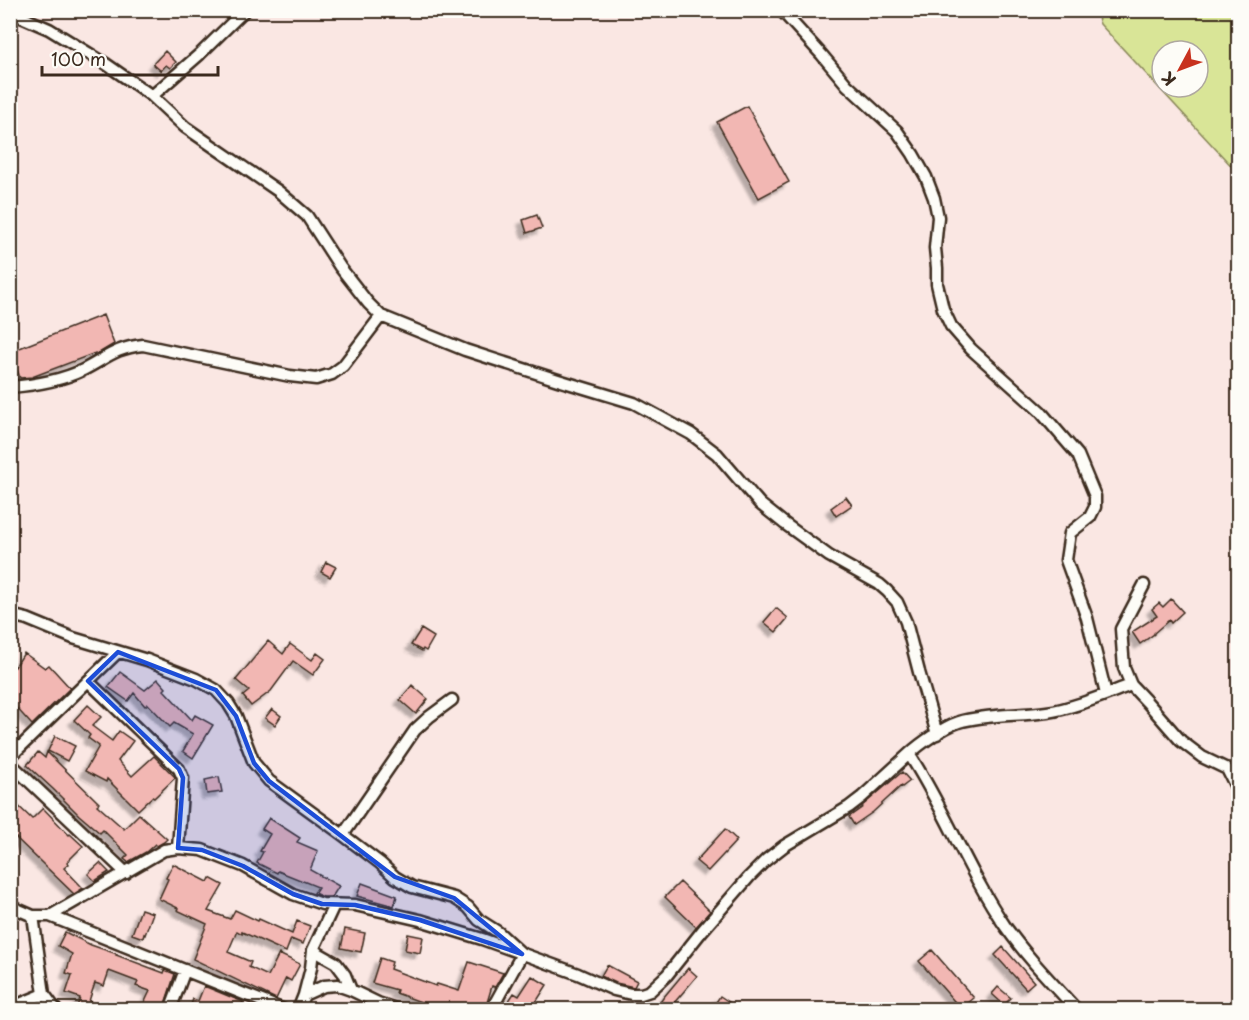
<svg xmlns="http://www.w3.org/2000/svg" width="1249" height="1020" font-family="'Playpen Sans',sans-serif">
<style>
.green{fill:#d9e597;stroke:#8a885a;stroke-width:1.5;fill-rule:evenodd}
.building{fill:#f2b7b3;stroke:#3b2a1e;stroke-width:1.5;filter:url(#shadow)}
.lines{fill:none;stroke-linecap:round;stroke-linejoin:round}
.street-casing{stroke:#3b2a1e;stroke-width:15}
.street{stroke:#fdfcf7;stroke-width:10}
.marked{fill:#1d4ed8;fill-opacity:0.2;stroke:#1d4ed8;stroke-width:4.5;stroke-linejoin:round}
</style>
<defs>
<filter id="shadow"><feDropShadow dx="-5" dy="5" stdDeviation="1.5" flood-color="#0004"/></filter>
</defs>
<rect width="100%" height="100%" fill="#fae7e3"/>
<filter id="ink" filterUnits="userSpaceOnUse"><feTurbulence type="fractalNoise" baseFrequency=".0167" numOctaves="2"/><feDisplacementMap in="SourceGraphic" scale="12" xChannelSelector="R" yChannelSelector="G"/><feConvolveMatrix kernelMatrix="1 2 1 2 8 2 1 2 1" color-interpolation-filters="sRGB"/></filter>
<g filter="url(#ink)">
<!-- green -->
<path class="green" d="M1096,11H1238V173L1100,24ZM1162,51H1198V87H1162Z"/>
<!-- building -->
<path class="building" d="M165,51L176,62L170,68L166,65L161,71L153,64Z
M747,106L789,182L759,198L717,122Z
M537,215L542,228L527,233L523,220Z
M103,315L114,344L99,353L95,354V353L32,377L20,378L15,364L17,363L12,351Z
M846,497L852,505L836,516L831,508Z
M326,562L336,567L330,577L321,572Z
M1171,599L1183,612L1171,623L1169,620L1154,633V634L1140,644L1132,632L1157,616L1152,609L1159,603L1163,607Z
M776,608L788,618L776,632L764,622Z
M421,629L434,637L426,651L423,649L422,651L411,645Z
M268,641L283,654L290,644L312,660L317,653L325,659L313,675L293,661L271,691L251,706L243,696L249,691L236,680Z
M24,653L45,668L49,665L70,688L32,725L15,706L10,711V662L15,667Z
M120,672L145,690L158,679L166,688L164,690L192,720L195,715L213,725L193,758L183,751L193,734L174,723L170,727L148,704L145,706L134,693L128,701L108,687Z
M412,685L428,699L416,714L400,700Z
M88,705L101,717L92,726L112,741L119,731L133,741L118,761L132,776L154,756L175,777V778L154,798L152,797L138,810L107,779L106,782L85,771L99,746L88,738L90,735L74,720Z
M272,709L281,716L275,725L265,718Z
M55,736L75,746L67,761L48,751Z
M38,752L45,758L47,752L99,803L97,805L124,829L139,814L167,839L164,842L157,846L155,844L146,852L128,862L124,859L128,855L103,830L100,833L79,815L53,789L27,765Z
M902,772L910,781L902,787L901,786L873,812L854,825L849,817L863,807L862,806Z
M219,777L222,792L207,794L205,780Z
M10,798L32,819L43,808L69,835L70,834L83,846L67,862L69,864L64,868L83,888L74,894L13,835L16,832L10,827Z
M269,818L300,838L297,842L318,851L310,870L339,886L332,897H323L314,893L318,887L278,871L277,873L257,863L263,852L260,851L270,834L262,829Z
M725,829L737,840L708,871L696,861Z
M100,863L109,872L95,881L88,874Z
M173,864L208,882L210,878L223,885L208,911L230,919L235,910L258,921L259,919L292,934L297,921L310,926L303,944L291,939L286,952L242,932V934L237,931L228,952L251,962L249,967L268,976L279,954L300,964L291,981L286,978L276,999L193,959L207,924L177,910L178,908L159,899L168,879L166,878Z
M680,882L710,911L696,927L665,897Z
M362,883L397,896L394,906L357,896Z
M141,909L153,913L145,935L144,934L143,938L132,934Z
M345,929L365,933L361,952L341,948Z
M65,932L91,945L117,954L116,955L164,973L165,970L175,974L163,1010H141L150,991L136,986L138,982L109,971L104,986L95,983L89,1001L110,1010H76L80,998L66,993L72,975L66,973L72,954L58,946Z
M408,934L423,937L420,953L405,950Z
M1003,947L1034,982L1026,989L995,955Z
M932,950L974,998L961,1009L919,961Z
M380,958L392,962L390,969L436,986L437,984L459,991L469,962L503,973L495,987L492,986L486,1006L483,1005L482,1010H443L396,993L397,990L372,983Z
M607,965L637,981L634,987L616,983L601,976Z
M688,968L697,976L668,1010H655L663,998Z
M532,976L547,985L531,1010H503L514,993L519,996Z
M204,986L243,1002L240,1010H189L193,999L198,1001Z
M998,987L1011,998L1004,1005L992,994Z
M720,996L741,1010H711Z"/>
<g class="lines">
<defs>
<path id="street" d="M781,10L822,55L847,85L897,131L913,154L926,177L934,198L938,217L935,248L937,268V284L943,309L951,326L971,349L1040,411L1078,455L1095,496V507L1090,517L1070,533L1066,560L1087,618L1106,694
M10,12L49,29L106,64L152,96L185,127L278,191L307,216L340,267L368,303L381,316L465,350L558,380L634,403L691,434L717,454L760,504L785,524L829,556L879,584L887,591L897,602L906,622L919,672L937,734
M152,96L200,54L245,10
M10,387C35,385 60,381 83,370C107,358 114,348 143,345L290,376L316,379L332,374L343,366L381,316
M10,615L27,619L73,638L147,660L196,679L216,690L228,703L236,716L254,763L269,781L343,835L380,863L395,877L412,887L454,898L468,907L479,920L498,932L522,954L495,1003L494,1010
M88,681L179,769L183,778L178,848
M1131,685L1124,668L1121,629L1144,585
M10,757L118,652
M10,763L126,873
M343,835L415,730L429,717L452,700
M10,906L33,916H50L164,850L178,848L202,850L243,866L293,894L322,904L355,905L420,920L482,939L578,974L614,990L631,994H641L650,991L667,975L702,931L749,877L766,860L784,846L849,807L862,797L909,754
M33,916L44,994L56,1010
M50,916L284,1010
M313,950L336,963L345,975L351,990
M304,995L324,986L337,985L351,990L378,1003L399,1010
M10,1008L44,994
M170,1010L185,970
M298,1010L304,995L311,968L313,950L334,905
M1077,1010C1052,983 1026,956 1005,926C968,872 945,809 909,754C921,743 944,727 959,722C986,714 1020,716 1047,712C1074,708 1104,695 1131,685L1147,702L1181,741L1202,757L1227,769L1238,791"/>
</defs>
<!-- street casing -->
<use href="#street" class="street-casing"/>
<!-- street -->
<use href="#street" class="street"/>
</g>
</g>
<!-- marked area -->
<path class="marked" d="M118,652L216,690L236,716L254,763L269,781L395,877L454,898L522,954L420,920L355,905L322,904L293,894L243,866L202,850L178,848L183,778L179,769L88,681Z"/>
<!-- margin -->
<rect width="1249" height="1020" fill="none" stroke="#fdfcf7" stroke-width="36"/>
<rect x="18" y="18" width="1213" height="984" fill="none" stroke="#3b2a1e" stroke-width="2" filter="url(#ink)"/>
<!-- north arrow -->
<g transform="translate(1180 69) rotate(229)"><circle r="28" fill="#fdfcf7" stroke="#afa8a0" stroke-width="1.5"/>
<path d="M0-4.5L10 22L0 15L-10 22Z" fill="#c8321e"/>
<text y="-9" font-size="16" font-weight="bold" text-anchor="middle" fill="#3b2a1e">K</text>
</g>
<!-- scale -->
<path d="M42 66v9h176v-9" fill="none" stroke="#3b2a1e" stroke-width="3"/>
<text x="51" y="66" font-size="18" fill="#3b2a1e" stroke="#fdfcf7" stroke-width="4.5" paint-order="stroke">100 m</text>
</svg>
